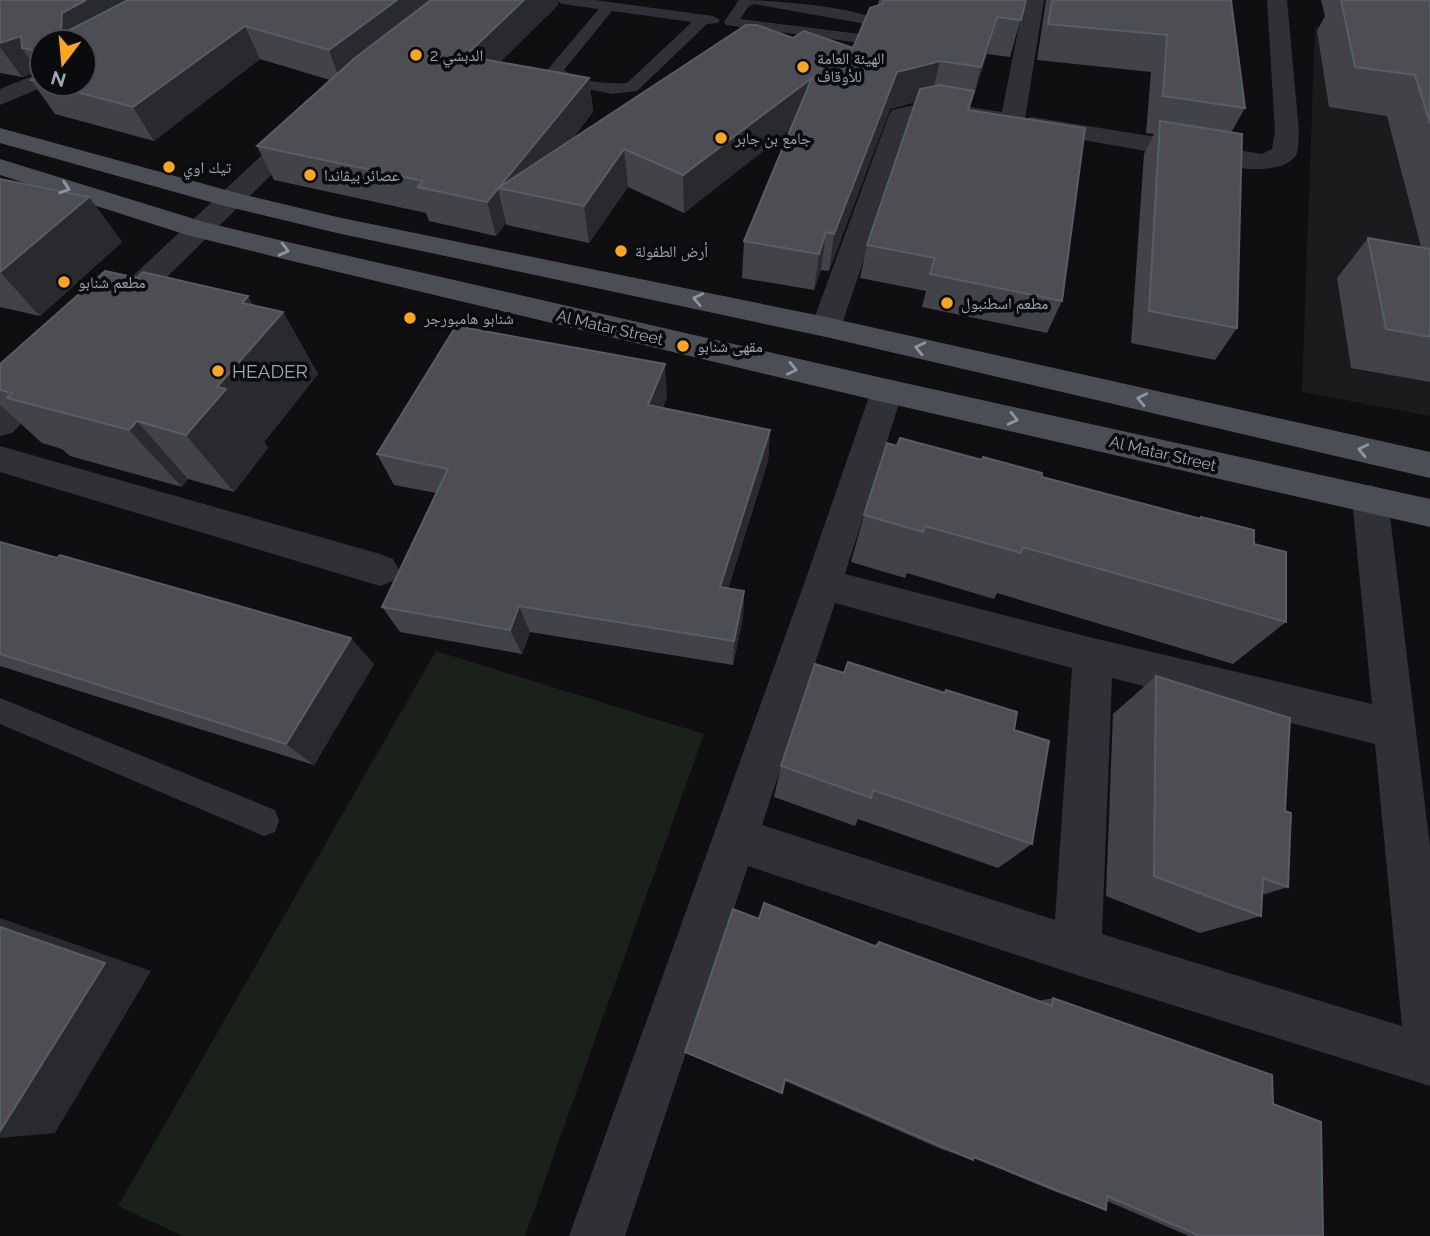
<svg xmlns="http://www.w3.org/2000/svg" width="1430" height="1236" font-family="Raleway,'Noto Naskh Arabic',sans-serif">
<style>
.built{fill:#1b1b1e}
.green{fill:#1a211a}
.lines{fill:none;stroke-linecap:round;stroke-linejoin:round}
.service{fill:#303136;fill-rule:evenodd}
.minor{fill:#303136;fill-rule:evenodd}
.primary{fill:#4c4e56;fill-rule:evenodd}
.wall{fill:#424349;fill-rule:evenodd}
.shaded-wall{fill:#292a2e}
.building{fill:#4c4e54;stroke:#595c63;stroke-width:2}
.oneway{stroke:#8e94a0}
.poi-dot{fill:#ffa519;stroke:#0a0b0c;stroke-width:2.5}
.labels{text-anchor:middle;stroke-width:7;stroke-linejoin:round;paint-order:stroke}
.far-poi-label{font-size:16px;fill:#9fa6b3;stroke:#0a0b0c;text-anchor:start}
.far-street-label{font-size:16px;fill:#9fa6b3;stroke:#0a0b0c}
.poi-label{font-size:19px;fill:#9fa6b3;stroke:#0a0b0c;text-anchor:start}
</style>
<rect width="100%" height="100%" fill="#0f0f11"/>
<!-- built -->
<path class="built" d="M1315,26L1430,45V416L1302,392Z"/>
<!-- green -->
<path class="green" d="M436,651L704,734L525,1236H183L118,1206Z"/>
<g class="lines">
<!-- service -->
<path class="service" d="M555,0H594L713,16L720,20L718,23L707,24L637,91L612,94L565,84L559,82L547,70L599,9L562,4ZM612,11L692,22L627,83C608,84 578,82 564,70Z
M739,0C767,0 865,6 882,24L874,39L861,43L726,25L724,22ZM754,4L860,23L867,26L860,34L740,19L749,6Z
M0,698L275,810L279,821L275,832L264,836L0,724Z"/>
<!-- minor -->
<path class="minor" d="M1024,0H1044L1025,119L1032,117L1262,154L1272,149L1275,132L1267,0H1287L1299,132C1298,139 1299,149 1296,155C1287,170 1262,169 1248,169L1032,131L1021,126L1012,128L932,115L911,120L841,327L837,334L826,337L815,334L811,327L889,115L892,110L932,101L1002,112Z
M42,72V84H50L0,105V89Z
M303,123L312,125L315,130L312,135L125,318L114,321L103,318L99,311L103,304L294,125Z
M47,367L58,370L63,378L58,386L12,433L0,436V404L36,370Z
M887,379L898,383L903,391L845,574L1093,638L1372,704L1352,499L1358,489L1370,485L1382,489L1388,499L1430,847V1086L1077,975L748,866L625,1236H569L804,584L871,391L876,383ZM835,603L1072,668L1055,920L762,825ZM1112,678L1375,744L1402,1026L1102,934Z
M0,446L380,554L393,559L399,570L393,581L380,586L0,472Z"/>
<!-- primary -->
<path class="primary" d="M0,128L237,193L337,217L826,317L1430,452V478L826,337L337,233L221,205L0,143Z
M0,159L204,222L292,243L887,379L1430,499V527L887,403L292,261L187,235L0,175Z"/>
</g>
<!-- wall -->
<path class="wall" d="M0,0H557L558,5L500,62L589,78L593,112L572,139L793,38L853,48L878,5L879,0H1026L1010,57L987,54L969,110L1062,301L1047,333L922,307L926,291L860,278L867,245L915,102L890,109L829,271L821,270L814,290L742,278L744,241L791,129L684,213L628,187L589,243L507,225L506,223L496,236L429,221L426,213L274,180L257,146L330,80L260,59L154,141L55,114L31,80L40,75L38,72L22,77L0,73ZM42,42H84V84H42Z
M1046,0H1231L1245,108L1231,133L1237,328L1215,360L1131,343L1144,154L1154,134L1146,133L1151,72L1037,60Z
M1321,0H1430V382L1351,368L1337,278L1368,238L1421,247L1387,116L1329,107L1317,31L1325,16Z
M0,179L89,197L122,242L40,316L0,307Z
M255,306L283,312L318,374L264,442L268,448L234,492L188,479L182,487L70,456L62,449L42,443L0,405V364Z
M667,396L663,408L770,430L768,461L728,589L744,591L743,617L733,665L530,632L522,654L400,632L382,607L436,493L394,485L377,454Z
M1042,477L1199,519L1201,517L1254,544L1286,622L1233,664L997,593L994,599L907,573L905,578L851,562L864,515Z
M0,542L374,664L314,765L0,666Z
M844,673L944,693L946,690L1014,730L1032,844L998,868L858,819L855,826L774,797L781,766Z
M1156,676L1285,811L1288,887L1262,895L1261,916L1200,933L1106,896L1113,714Z
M759,919L874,945L879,942L1038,1001L1053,998L1273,1104L1323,1236H1189L1107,1201L1106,1210L1056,1192L974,1158L973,1160L941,1149L785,1081Z"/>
<!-- shaded-wall -->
<path class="shaded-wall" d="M86,0H166L84,45L61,32L62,13Z
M397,0H449L341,84L329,50Z
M524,0H557L558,5L473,89L465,56Z
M997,17L987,54L971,104L981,67Z
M245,26L260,59L154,141L133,107Z
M21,36L22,48L38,72L22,77L0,47V43Z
M940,61L931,98L890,109L829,271L834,234L897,72Z
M589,78L593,112L529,194L499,188Z
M812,78L809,115L684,213L683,175Z
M624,149L628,187L589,243L584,206Z
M498,189L506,223L496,236L487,202Z
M89,197L122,242L40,316L0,272Z
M826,232L821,270L814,290L819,254Z
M248,296L268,329L283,312L318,374L264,442L268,448L234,492L186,435L217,387L242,303Z
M665,364L667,396L651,437L648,405Z
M137,421L188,479L182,487L129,430Z
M770,430L768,461L720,614V587Z
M744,591L743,617L733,665L734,641Z
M519,606L530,632L522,654L510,630Z
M351,638L374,664L314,765L286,744Z
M0,918L151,971L55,1133L0,1138Z"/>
<!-- building -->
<path class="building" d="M0,0H86L62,13L61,32L64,33L128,0H397L329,50L245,26L133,107L46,84H84V42H42V52L22,48L21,36L0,43Z
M431,0H524L465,56L589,78L487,202L418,187L423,181L257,146L355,58Z
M884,0H1026L1021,20L997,17L981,67L940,61L897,72L834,234L826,232L819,254L744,241L812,78L683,175L624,149L584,206L498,188L746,25H757L793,38L804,31L853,48L870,8L882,4Z
M1052,0H1231L1245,108L1163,96L1167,35L1048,24Z
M1341,0H1430V123L1415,75L1355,67Z
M42,74V83L31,80Z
M940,85L974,91L968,110L1085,128L1062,301L930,274L935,258L867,245L920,89Z
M1160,121L1242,134L1237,328L1149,311Z
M0,179L89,197L0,272Z
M1368,238L1430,249V337L1386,329Z
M105,271L137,278L143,272L248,296L242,303L283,312L217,387L226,389L186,435L137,421L129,430L7,398L12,393L0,390V364Z
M456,326L665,364L648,405L770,430L720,587L744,591L734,641L519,606L510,630L382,607L448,469L377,454Z
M900,438L982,460L983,457L1042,473V477L1201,519V517L1254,530V544L1286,552V622L1023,547L1021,553L925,526L923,532L864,515L887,443L897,446Z
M0,542L57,558L60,555L351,638L286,744L0,654Z
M848,662L945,693L946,690L1017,712L1014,730L1049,741L1032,844L873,790L871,798L781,766L815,664L844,673Z
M1156,676L1290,718L1285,811L1291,813L1288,887L1263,878L1261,916L1154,876Z
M764,903L877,947L879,942L1052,1006L1053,998L1272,1075L1273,1104L1321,1122L1323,1236H1200L1107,1196L1106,1210L974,1157L973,1160L785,1079L782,1093L685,1052L733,909L759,919Z
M0,927L105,963L0,1131Z"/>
<!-- one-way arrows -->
<defs><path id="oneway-chevron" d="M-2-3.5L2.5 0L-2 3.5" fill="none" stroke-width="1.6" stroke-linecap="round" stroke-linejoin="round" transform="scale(1.75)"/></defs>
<g class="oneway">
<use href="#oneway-chevron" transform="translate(65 188) rotate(18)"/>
<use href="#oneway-chevron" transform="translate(284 250) rotate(14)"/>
<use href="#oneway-chevron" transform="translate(698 299) rotate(-168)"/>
<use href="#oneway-chevron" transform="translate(920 348) rotate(-167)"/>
<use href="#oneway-chevron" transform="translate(792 369) rotate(13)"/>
<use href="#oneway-chevron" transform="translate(1142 399) rotate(-167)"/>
<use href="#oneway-chevron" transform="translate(1013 419) rotate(13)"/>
<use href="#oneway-chevron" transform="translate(1363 450) rotate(-167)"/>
</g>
<!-- markers -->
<g class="poi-dot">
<circle cx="416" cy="55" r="7"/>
<circle cx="803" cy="67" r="7"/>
<circle cx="721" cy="138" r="7"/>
<circle cx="169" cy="167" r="7"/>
<circle cx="310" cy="175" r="7"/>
<circle cx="621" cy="251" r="7"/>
<circle cx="64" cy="282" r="7"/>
<circle cx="947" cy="303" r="7"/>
<circle cx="410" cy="318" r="7"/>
<circle cx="683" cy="346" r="7"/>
<circle cx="218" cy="371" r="7"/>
</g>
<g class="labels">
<!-- far-poi labels -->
<g class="far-poi-label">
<text x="430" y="61">الدبشي 2</text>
<text x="817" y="64">الهيئة العامة<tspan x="817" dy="18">للأوقاف</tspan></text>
<text x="735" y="144">جامع بن جابر</text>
<text x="183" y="173">تيك اوي</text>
<text x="324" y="181">عصائر بيڤاندا</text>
<text x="635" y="257">أرض الطفولة</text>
<text x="78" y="288">مطعم شنابو</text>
<text x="961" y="309">مطعم اسطنبول</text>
<text x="424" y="324">شنابو هامبورجر</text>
<text x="697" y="352">مقهى شنابو</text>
</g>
<!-- far-street labels -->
<g class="far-street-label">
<text transform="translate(610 327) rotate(13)" y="6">Al Matar Street</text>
<text transform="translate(1163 453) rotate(13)" y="6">Al Matar Street</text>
</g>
<!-- poi labels -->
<g class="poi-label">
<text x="232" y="378">HEADER</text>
</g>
</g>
<!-- north arrow -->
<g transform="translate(63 63) rotate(196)"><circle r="33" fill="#0a0b0c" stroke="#46494f" stroke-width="2"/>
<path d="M0-5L12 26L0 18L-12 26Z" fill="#ffa519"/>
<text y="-10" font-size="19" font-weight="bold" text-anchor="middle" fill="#9fa6b3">N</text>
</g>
</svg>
